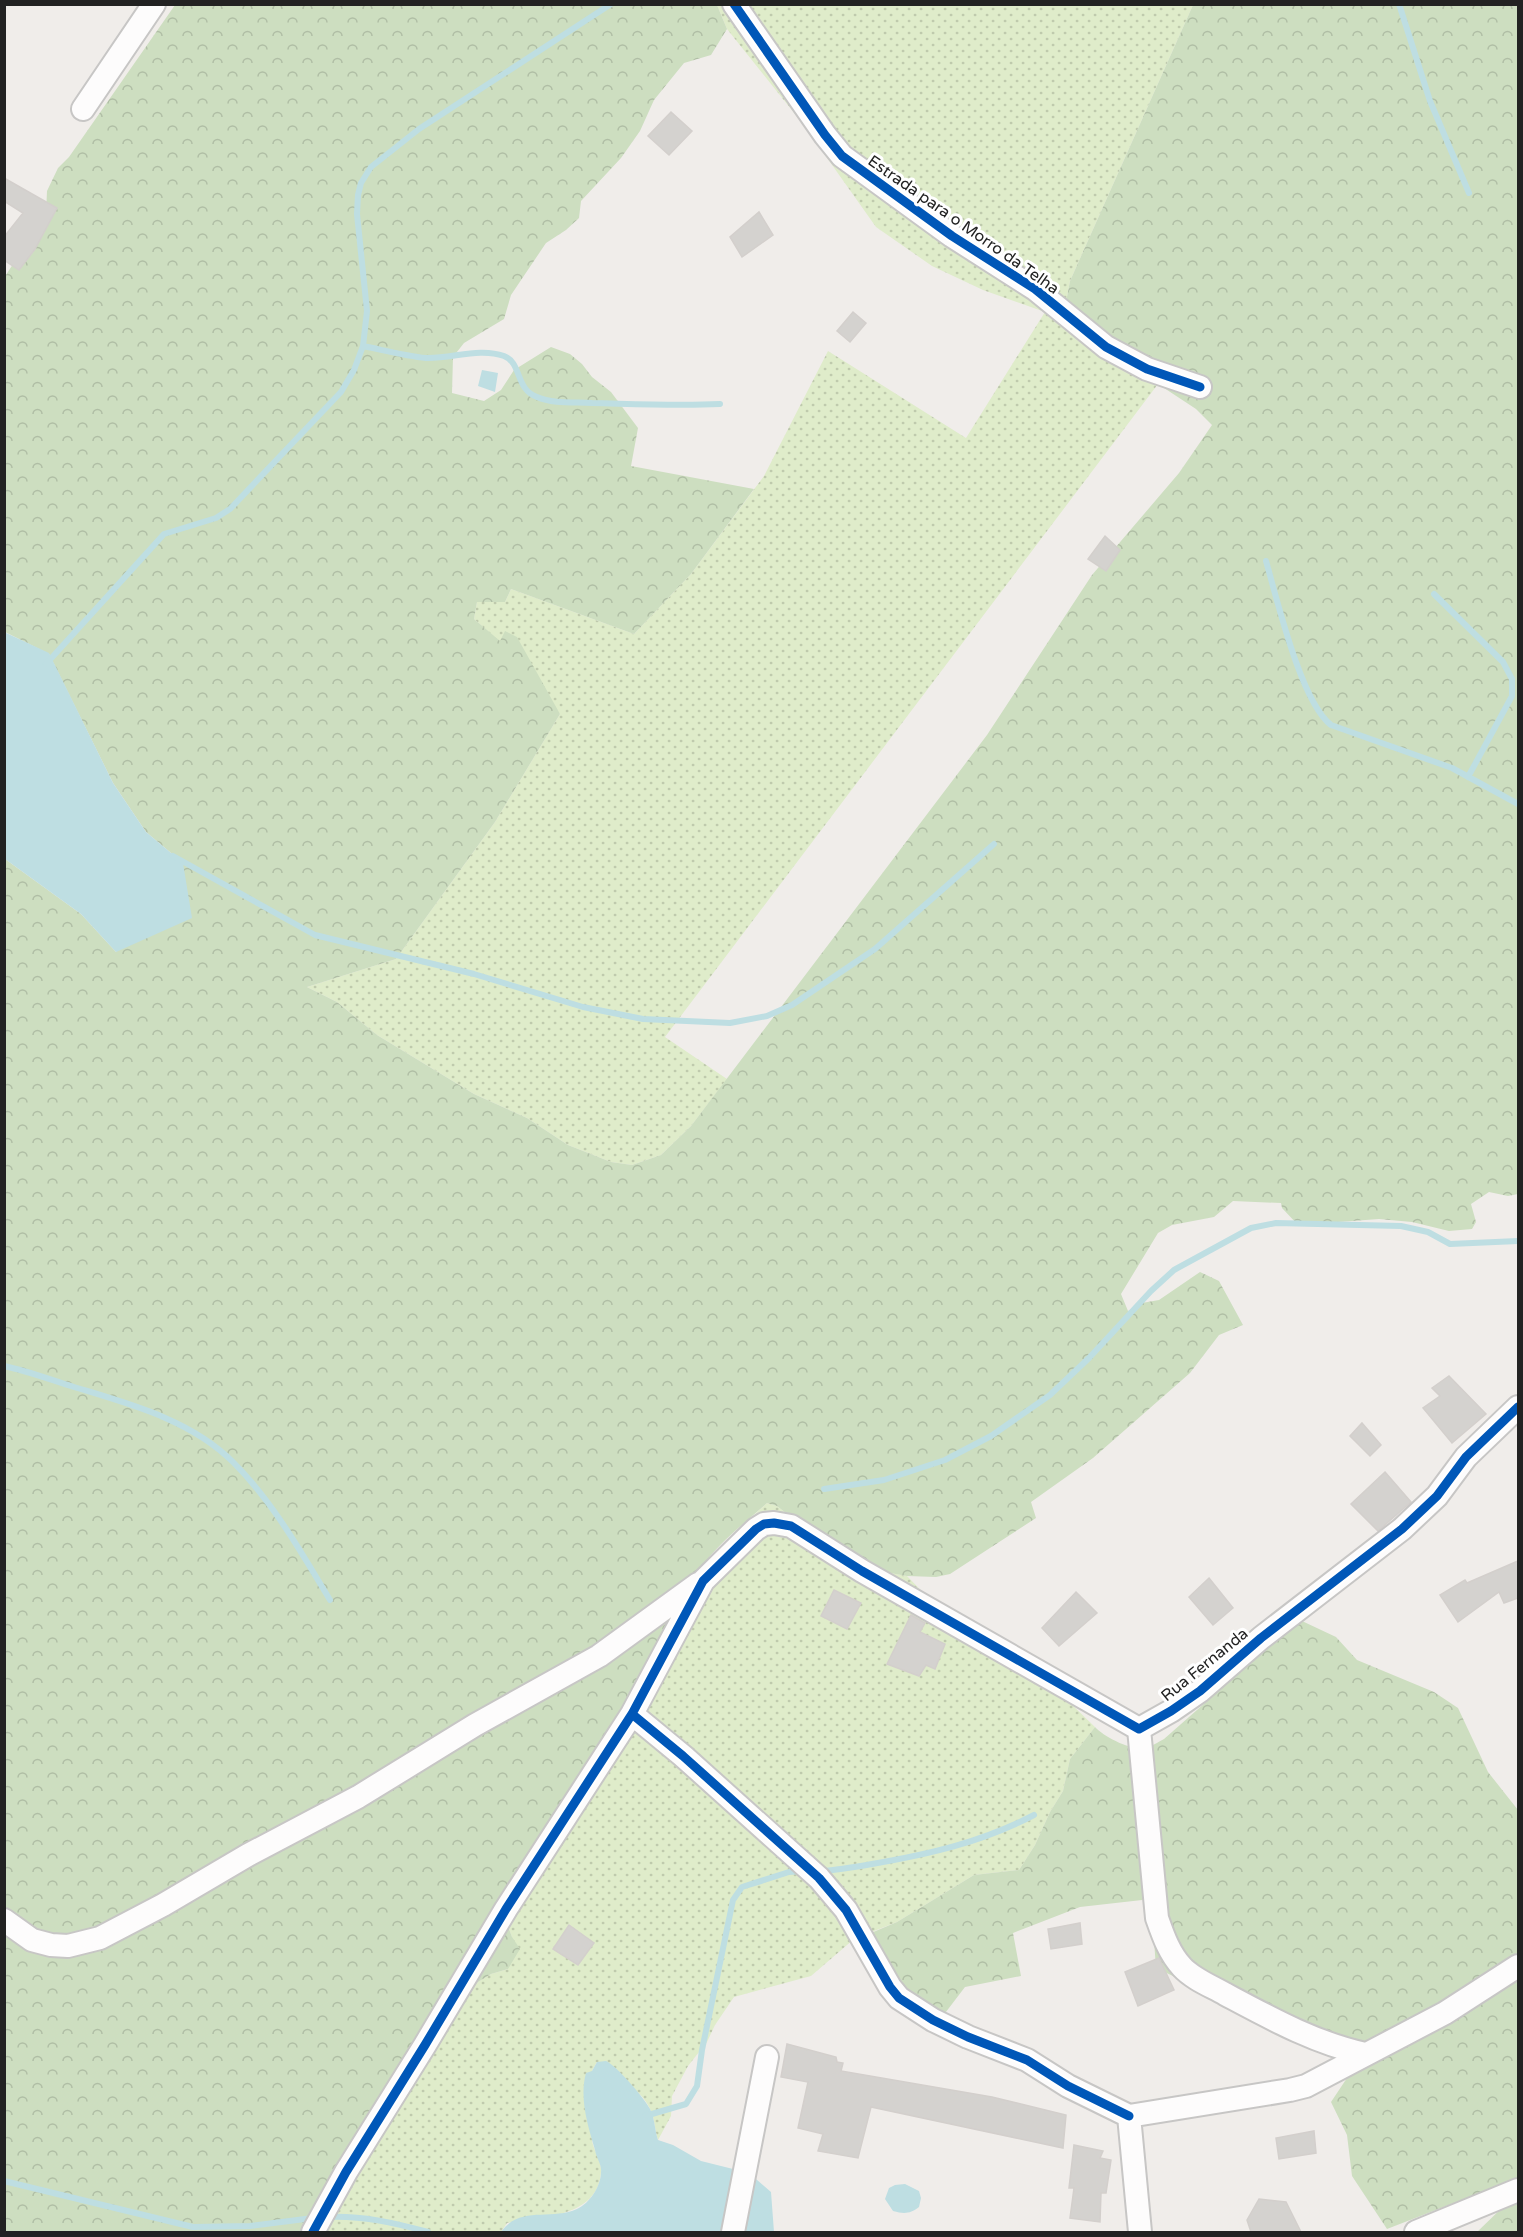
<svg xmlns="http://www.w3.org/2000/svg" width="1523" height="2237" font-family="'Varela Round',sans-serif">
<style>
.grass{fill:url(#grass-dots)}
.forest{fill:url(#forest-crowns)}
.water{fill:#bedee2}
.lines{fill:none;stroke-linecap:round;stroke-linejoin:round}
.stream{stroke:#bedee2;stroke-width:6}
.building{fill:#d4d2cf;stroke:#d3cfcc;stroke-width:1.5}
.minor-casing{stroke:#c7c6c5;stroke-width:26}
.minor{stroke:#fdfcfc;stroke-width:22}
.cycleway-casing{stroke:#fff;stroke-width:13}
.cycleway{stroke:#0057b8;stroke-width:9}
.labels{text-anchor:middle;stroke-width:6;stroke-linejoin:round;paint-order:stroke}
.street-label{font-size:16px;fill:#222;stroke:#fff}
</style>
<defs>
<pattern id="grass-dots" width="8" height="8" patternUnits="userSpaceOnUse" patternTransform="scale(1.5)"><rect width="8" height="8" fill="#dfecca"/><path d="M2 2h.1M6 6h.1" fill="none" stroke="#bfcaad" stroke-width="1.8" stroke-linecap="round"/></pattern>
<pattern id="forest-crowns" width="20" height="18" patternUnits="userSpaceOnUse" patternTransform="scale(1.5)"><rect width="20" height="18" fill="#cddec0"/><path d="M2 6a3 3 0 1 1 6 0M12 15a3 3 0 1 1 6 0" fill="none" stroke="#b0bea5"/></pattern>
</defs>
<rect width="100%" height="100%" fill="#f0edea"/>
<!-- grass -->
<path class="grass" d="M717,5H1193L1070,281L1063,318L1158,384L665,1037L727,1079L691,1126L661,1155L632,1165L611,1162L568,1145L527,1118L474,1094L377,1035L337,1002L307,987L396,959L495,822L560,714L500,642L474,619L477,602H505L511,589L634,634L691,574L764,476L828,351L966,438L1045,312L983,290L932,266L876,227L803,124L727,29Z
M767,1503L777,1506L801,1525L873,1570L907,1576L941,1611L1066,1699L1095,1727L1070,1759L1063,1791L1050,1812L1035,1845L1019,1870L974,1875L897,1922L854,1939L811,1976L734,1997L715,2025L707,2042L688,2066L672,2096L671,2116L658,2140C655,2131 655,2121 651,2111C643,2090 615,2075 597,2062L592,2071C592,2094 590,2118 592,2141C594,2151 602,2162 601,2172C598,2218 540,2217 507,2223L501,2232H323L349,2193L386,2125L470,1987L491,1974L508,1969L512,1937L503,1913L702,1568L726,1541Z"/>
<!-- forest -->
<path class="forest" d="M175,5H717L727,29L711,55L684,63L654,100L640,131L621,158L581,201L579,218L566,230L546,243L511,295L504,319L464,343L453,357L452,393L484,401L501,390L514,370L551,347L570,354L582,364L592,377L611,392L638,428L631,466L754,489L691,574L634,634L511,589L505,602H477L474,619L500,641L505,631L517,637L560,714L495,822L396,959L307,987L337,1002L377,1035L474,1094L527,1118L568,1145L611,1162L632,1165L661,1155L691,1126L987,735L1092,575L1179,473L1212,425L1196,409L1120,359L1063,318L1070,281L1193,5H1518V1194L1508,1196L1489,1192L1471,1204L1476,1222L1472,1229L1449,1231L1412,1222L1379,1219L1298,1225L1282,1208L1281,1203L1233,1201L1214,1217L1172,1225L1158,1233L1121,1294L1128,1311L1142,1303L1159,1300L1200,1272L1219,1281L1243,1325L1219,1335L1190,1373L1093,1458L1031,1502L1036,1518L950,1574L936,1577L907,1576L873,1570L801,1525L777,1506L767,1503C745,1523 718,1543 701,1568C686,1590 675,1617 667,1643L503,1913L512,1937L520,1949L508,1969L491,1974L470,1987L386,2125L349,2193L323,2232H5V859L81,914L116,952L183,863L146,832L113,783L49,654L5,632L4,278L46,213L47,191L58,168L69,157Z
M1286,1620L1302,1621L1336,1637L1357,1660L1434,1692L1458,1708L1488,1772L1518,1810V2178L1387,2229L1352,2176L1347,2135L1331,2102L1357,2063L1156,1968L1151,1899L1080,1907L1013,1933L1021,1976L965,1987L936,2025L894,1996L871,1933L897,1922L974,1875L1019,1870L1035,1845L1050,1812L1063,1791L1070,1759L1095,1727C1104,1737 1132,1751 1145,1748C1151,1747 1158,1742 1164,1739L1264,1651L1274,1628Z
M1518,2199V2232H1477L1507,2203Z"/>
<!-- water -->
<path class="water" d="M482,370L498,373L495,392L478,386Z
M4,632L49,653L113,783L146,832L183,863L192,918L116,952L81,914L5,859Z
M606,2061C616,2065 647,2101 651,2111C655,2121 655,2131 658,2140L673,2145L701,2161L741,2171L730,2232H501C520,2205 551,2221 577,2209C590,2203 601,2186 601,2172C602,2165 596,2157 595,2150C588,2126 579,2098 586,2073L592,2071L597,2062Z
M749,2173L771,2192L774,2232H738Z
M905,2184L919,2191L921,2198L919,2207C910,2214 904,2214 893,2211L885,2199L889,2188L895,2185Z"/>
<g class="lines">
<!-- stream -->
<path class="stream" d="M1399,4L1430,101L1469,193
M363,346C383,350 405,356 426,358C452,359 479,347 504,356C522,363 515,389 537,397C553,404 574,402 592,403C635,404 677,406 720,404
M1266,561C1277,599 1301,702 1331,725L1452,768L1518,804
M1434,594L1503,662L1512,679V696L1468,777
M46,664L164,534L216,518L230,509L341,392L354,370L363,346L367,311L357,214L358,195L361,183L371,167L419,129L611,4
M173,856L315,935L474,974L583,1007L643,1019L730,1023L767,1016L792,1005L875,949L994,844
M4,1366C28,1371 51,1380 74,1387C130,1404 191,1420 233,1462C273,1502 301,1552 330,1600
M824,1489L884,1480L945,1460L991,1436L1050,1395L1089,1358L1151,1291L1174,1270L1251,1228L1276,1223L1401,1226L1428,1232L1450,1244L1518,1241
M822,1871C838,1870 855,1867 872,1864C930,1854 982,1842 1034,1815
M645,2116L686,2104L697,2086L702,2050L733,1900L742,1887L789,1872L802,1871
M4,2181L193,2227L250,2226L313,2218
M326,2217C361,2215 395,2223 428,2232"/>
</g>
<!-- building -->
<path class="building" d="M671,112L692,131L669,155L648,136Z
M4,178L57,208L35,249L19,270L4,260V237L23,213L4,201Z
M759,212L773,235L742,257L730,237Z
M853,312L866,323L850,342L837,331Z
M1105,536L1120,550L1106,571L1088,559Z
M1449,1376L1486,1414L1452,1443L1423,1408L1440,1396L1432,1388Z
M1362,1423L1381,1445L1370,1456L1350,1436Z
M1385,1472L1411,1502L1378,1531L1351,1504Z
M1518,1561V1598L1504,1603L1499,1592L1458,1622L1440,1595L1465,1580L1467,1583Z
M1209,1578L1233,1608L1213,1625L1189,1597Z
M834,1590L861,1603L847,1629L821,1616Z
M1076,1592L1097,1613L1059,1646L1042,1628Z
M911,1615L925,1623L920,1632L945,1644L935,1669L926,1665L919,1676L887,1664Z
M1080,1923L1082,1944L1051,1949L1048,1929Z
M569,1925L594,1943L578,1965L553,1949Z
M1159,1958L1174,1990L1138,2006L1125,1972Z
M787,2044L836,2057L837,2062L843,2063L841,2071L992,2097L1066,2115L1063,2148L871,2107L858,2158L818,2151L823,2134L798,2128L808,2082L781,2077Z
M1314,2131L1316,2153L1279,2159L1276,2138Z
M1074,2145L1103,2151L1100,2158L1111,2160L1106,2193H1101L1100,2222L1070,2218L1074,2188H1069Z
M1259,2199L1286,2202L1301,2232H1251L1247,2220Z"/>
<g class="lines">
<defs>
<path id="minor" d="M734,4L825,135L842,156L952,236L1035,289L1106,347L1147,369L1200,387
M83,109L154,4
M632,1714L683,1756L819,1878L846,1910L890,1987L899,1998L933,2020L968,2037L1027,2060L1068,2086L1129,2116
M1139,1729L1157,1918C1163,1935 1169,1953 1182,1967C1193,1979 1211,1986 1225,1994C1270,2018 1315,2043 1365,2054
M4,1920L32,1940L51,1945L68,1946L100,1938L163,1905L248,1855L358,1797L475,1725L599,1656L698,1584
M313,2232L346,2172L425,2045L506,1909L632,1714L703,1581L756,1529L764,1524L774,1523L791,1526L862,1571L1139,1729L1171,1711L1200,1691L1261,1638L1402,1529L1437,1496L1466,1457L1518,1407
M733,2232L767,2057
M1140,2232L1129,2116L1290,2090L1306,2086L1445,2013L1518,1966
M1416,2232L1518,2190"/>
</defs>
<!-- minor casing -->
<use href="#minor" class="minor-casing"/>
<!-- minor -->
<use href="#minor" class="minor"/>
<defs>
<path id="cycleway" d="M734,4L825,135L842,156L952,236L1035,289L1106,347L1147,369L1200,387
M632,1714L683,1756L819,1878L846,1910L890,1987L899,1998L933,2020L968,2037L1027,2060L1068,2086L1129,2116
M313,2232L346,2172L425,2045L506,1909L632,1714L703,1581L756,1529L764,1524L774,1523L791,1526L862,1571L1139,1729L1171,1711L1200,1691L1261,1638L1402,1529L1437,1496L1466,1457L1518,1407"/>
</defs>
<!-- cycleway casing -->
<use href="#cycleway" class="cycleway-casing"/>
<!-- cycleway -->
<use href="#cycleway" class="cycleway"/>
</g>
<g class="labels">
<!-- street labels -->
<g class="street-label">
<text transform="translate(964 224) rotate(35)" y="6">Estrada para o Morro da Telha</text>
<text transform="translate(1204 1664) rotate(-39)" y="6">Rua Fernanda</text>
</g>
</g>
<!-- border -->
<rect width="1523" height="2237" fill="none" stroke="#222222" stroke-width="12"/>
</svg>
